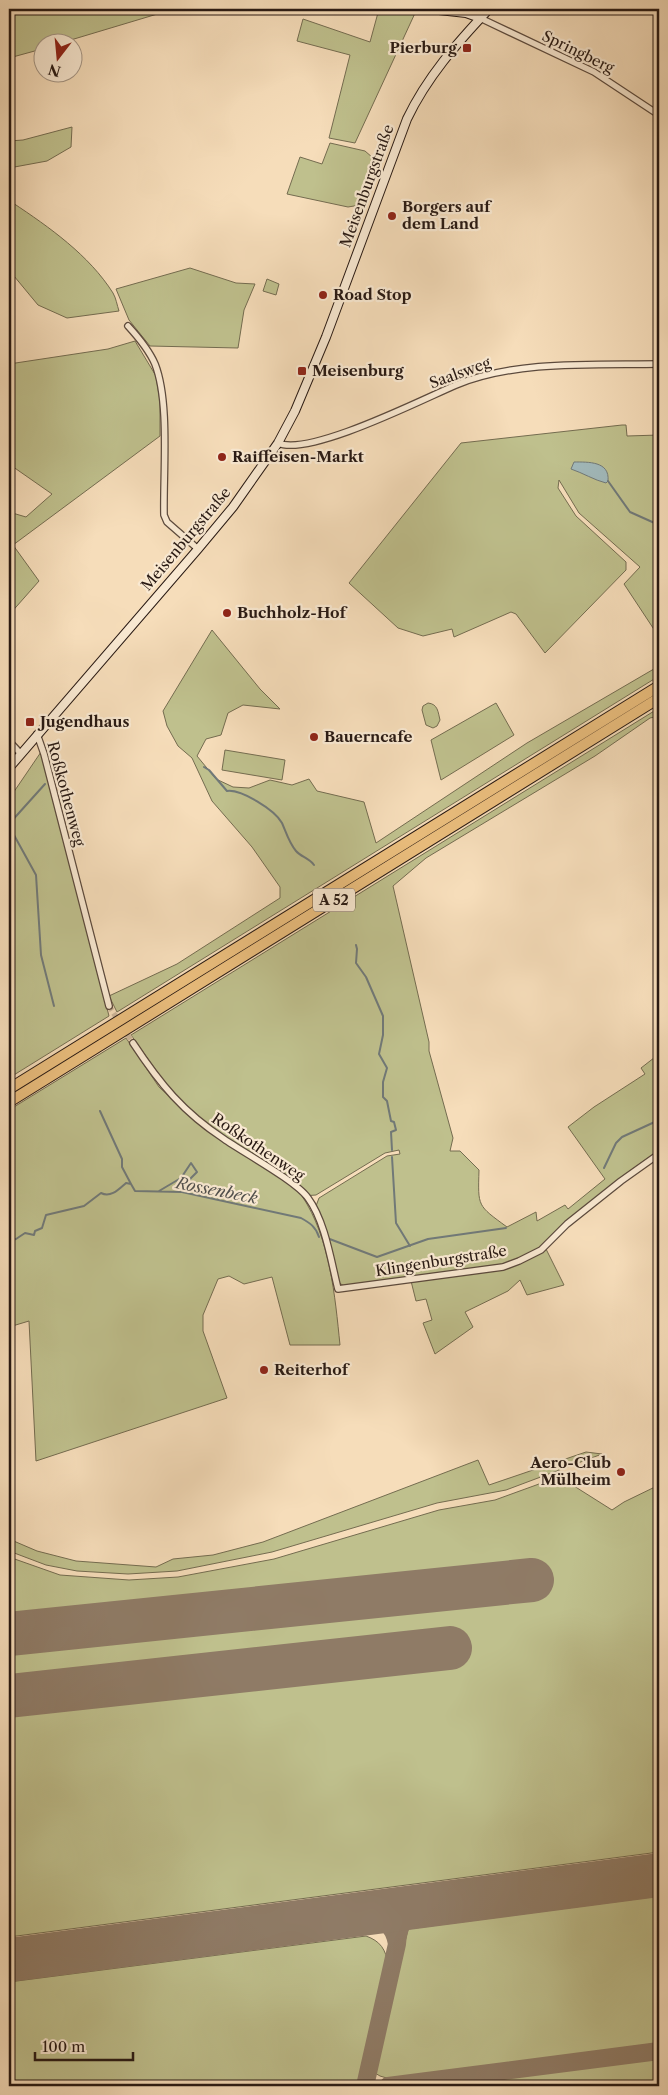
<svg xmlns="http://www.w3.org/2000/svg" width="668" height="2095" font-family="'Libre Caslon Text',serif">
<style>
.green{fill:#bfc08d;stroke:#746c50}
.water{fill:#a1b9bb;stroke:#717978}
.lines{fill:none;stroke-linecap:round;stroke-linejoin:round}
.stream{stroke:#717978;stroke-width:2}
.taxiway{stroke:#8f7b66;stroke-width:18}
.runway{stroke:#8f7b66;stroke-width:44}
.street-tunnel{stroke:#cdb699;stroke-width:5.5;stroke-dasharray:5.5 3;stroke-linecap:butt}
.street-casing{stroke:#5c4a3d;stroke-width:8}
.secondary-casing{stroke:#281913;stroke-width:10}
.highway-casing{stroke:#281913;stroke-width:12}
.street{stroke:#f9e9d2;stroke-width:5.5}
.secondary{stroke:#f9e9d2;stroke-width:8}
.highway{stroke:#ebbe7d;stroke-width:10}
.poi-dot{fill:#8f2418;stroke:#f9e9d2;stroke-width:2}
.labels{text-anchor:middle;stroke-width:4.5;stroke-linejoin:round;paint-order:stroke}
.shield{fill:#f9e9d2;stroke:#67574c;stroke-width:1}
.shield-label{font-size:14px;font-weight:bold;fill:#281913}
.poi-label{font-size:15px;font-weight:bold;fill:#281913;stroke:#f9e9d2;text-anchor:start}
.street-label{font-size:15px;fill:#281913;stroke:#f9e9d2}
.water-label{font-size:16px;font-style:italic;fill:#52514e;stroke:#f9e9d2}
</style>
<rect width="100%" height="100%" fill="#f6ddba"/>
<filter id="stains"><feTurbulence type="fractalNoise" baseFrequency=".004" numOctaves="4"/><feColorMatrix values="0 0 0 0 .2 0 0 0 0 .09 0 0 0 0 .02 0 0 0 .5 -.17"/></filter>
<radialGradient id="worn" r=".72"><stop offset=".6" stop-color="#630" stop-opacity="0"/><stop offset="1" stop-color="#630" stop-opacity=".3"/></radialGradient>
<!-- green -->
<path class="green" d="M9,9H174L64,42H42V49L9,58Z
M379,9L416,11L355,143L329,138L350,55L297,41L303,19L370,42Z
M72,127L71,147L47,161L9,168V141L23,140Z
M330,143L365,151L380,164L366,204L348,207L287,194L300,157L322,164Z
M9,203H13C49,227 89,255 113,293C116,298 117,305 119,311L67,318L38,305L9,270Z
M190,268L236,283L255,284L244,310L238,348L150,346L129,320L116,289Z
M267,279L279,284L276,295L263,291Z
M135,341L156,376L160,401V436L13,545L39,581L9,615V512L26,517L52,494L9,464V364L108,349Z
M622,425H626L627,436L659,435V637L624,584L640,567L579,513L559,480L558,488L576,516L626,562V570L545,653L516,614L511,612L454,637L452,629L423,636L398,628L349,583L461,443Z
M212,630L260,689L280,709L243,705L228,713L221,735L206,739L197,756L216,779L233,787L249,788L270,780L292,785L309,779L317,791L364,802L376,843L527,743L659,666V676L117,1012L109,996L177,964L280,898V887L252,847L212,801L192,758L178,746L167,726L163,711Z
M428,703C438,704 438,712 440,720L437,726L433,728L426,725L422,710L423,706Z
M496,703L514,735L441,780L431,740Z
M659,708V716L650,718L595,756L426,858L393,886L429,1042V1051L453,1138L450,1151H460L479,1170C478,1207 477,1205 507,1227L536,1212L537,1221L565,1205L568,1209L605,1179L568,1127L594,1107L645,1074L641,1068L659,1054V1150L620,1178L564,1223L539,1248L524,1257L503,1264L344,1286L338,1282L316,1206L319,1198L387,1156L400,1154L399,1150L385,1153L316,1195L302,1196C330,1238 335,1296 340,1345H290L272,1277L244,1284L229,1276L218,1279L203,1315V1331L227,1398L36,1461L29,1321L9,1327V1110L126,1038L159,1087L205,1130L208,1126L175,1097L131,1035Z
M225,750L285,760L282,780L222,770Z
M41,752L109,1016L9,1078V799Z
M546,1249L564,1285L527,1295L520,1280L508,1291L465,1312L473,1327L435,1354L423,1323L432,1320L426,1299L416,1301L411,1281L503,1269L523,1262Z
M586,1452L602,1454L506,1490L437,1503L272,1552L177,1571L128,1574L77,1571L46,1565L9,1551V1539L37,1551L76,1561L156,1567L173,1559L213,1555L263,1542L478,1460L489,1485Z
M558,1482L574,1486L612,1510L624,1502L659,1485V1852L9,1937V1557L60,1575L129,1580L178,1577L274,1559L439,1510L495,1500L539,1484Z
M659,1896V2043L390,2079L380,2076L375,2073L408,1929Z
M366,1936C380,1941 386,1949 388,1965L358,2086H9V1982Z
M659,2058V2086H439Z"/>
<!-- water -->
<path class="water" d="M574,462C588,462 610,461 608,481L606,483C594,480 583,473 571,469Z"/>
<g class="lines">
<!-- stream -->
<path class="stream" d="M608,481L630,512L659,525
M9,587V591
M204,767L209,770L227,791C241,789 275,810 282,823C286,832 289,843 296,851C301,857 309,858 314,865
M9,824L45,784
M9,826L36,875L41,955L54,1006
M356,945L357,949L356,963L366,977L383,1016V1035L379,1054L387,1068L383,1082V1097L387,1101L391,1121L394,1122L396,1130L391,1132L392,1150
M100,1111L122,1159V1167L131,1184
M392,1157L396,1223L410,1246
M604,1168L616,1143L622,1137L659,1120
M159,1191L181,1178L191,1163L197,1172L183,1186V1191
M327,1238L377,1257L428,1239L506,1228
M9,1241L16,1239L25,1233L34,1235L35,1231L42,1228L46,1215L84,1206L101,1193C111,1198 119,1189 126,1183L131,1184L135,1191L182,1192L301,1218C310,1223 316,1227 319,1237"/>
<!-- taxiway -->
<path class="taxiway" d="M359,1914C379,1914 394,1924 397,1944L365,2086
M397,1944C398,1926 405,1911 423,1906
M388,2086L659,2051"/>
<!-- runway -->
<path class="runway" d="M9,1634L532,1580
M9,1696L450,1648
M9,1960L659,1875"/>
<!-- street-tunnel -->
<path class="street-tunnel" d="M109,1006L133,1043"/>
<defs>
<path id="street" d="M480,18L594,72L659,115
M128,326C139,338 149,350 155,364C170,402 163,473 164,515L167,522L198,549
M278,443C309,457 423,399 456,385C516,360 595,365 659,364
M37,734L44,754L109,1006
M9,741L21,754
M133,1043C160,1084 183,1112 224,1139C244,1153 296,1181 308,1198C325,1221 331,1261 338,1289L503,1267L519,1261L541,1250L567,1224L621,1181L659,1154"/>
<path id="secondary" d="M430,9L466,13L480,18
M9,768L198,549L233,507L278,443L295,411L326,337L407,119C427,77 457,43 489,9"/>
<path id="highway" d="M9,1089L659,686
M9,1102L659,698"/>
</defs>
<!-- street casing -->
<use href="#street" class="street-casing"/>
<!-- secondary casing -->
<use href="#secondary" class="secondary-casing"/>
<!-- highway casing -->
<use href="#highway" class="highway-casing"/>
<!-- street -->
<use href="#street" class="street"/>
<!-- secondary -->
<use href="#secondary" class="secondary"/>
<!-- highway -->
<use href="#highway" class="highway"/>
</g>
<!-- markers -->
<g class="poi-dot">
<rect x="462" y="43" width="10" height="10" rx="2.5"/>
<circle cx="392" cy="216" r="5"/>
<circle cx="323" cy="295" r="5"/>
<rect x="297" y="366" width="10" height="10" rx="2.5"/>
<circle cx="222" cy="457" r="5"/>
<circle cx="227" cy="613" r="5"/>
<rect x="25" y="717" width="10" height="10" rx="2.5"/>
<circle cx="314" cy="737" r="5"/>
<circle cx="264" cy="1370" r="5"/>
<circle cx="621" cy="1472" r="5"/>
</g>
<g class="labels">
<!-- shield labels -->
<rect class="shield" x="313" y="888.5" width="42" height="23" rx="4"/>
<g class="shield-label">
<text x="334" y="905">A 52</text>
</g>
<!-- poi labels -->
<g class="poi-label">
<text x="457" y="53" text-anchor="end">Pierburg</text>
<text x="402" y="212">Borgers auf<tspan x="402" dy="17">dem Land</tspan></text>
<text x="333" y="300">Road Stop</text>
<text x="312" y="376">Meisenburg</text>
<text x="232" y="462">Raiffeisen-Markt</text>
<text x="237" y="618">Buchholz-Hof</text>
<text x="40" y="727">Jugendhaus</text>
<text x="324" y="742">Bauerncafe</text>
<text x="274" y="1375">Reiterhof</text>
<text x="611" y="1468" text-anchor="end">Aero-Club<tspan x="611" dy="17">Mülheim</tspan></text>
</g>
<!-- street labels -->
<g class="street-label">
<text transform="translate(578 52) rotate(26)" y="5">Springberg</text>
<text transform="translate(367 186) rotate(-70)" y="5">Meisenburgstraße</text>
<text transform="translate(460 373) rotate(-20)" y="5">Saalsweg</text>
<text transform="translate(186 539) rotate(-50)" y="5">Meisenburgstraße</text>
<text transform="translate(66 794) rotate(75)" y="5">Roßkothenweg</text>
<text transform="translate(258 1147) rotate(34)" y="5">Roßkothenweg</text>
<text transform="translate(441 1261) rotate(-9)" y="5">Klingenburgstraße</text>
</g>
<!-- water labels -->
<g class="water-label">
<text transform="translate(217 1190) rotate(11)" y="6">Rossenbeck</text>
</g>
</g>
<!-- margin -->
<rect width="668" height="2095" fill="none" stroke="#f6ddba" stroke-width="30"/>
<rect x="10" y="10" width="648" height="2075" fill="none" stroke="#281913" stroke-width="2.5"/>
<rect x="15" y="15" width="638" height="2065" fill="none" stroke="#281913"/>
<!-- north arrow -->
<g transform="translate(58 58) rotate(196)"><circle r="24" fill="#f9e9d2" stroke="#a59686"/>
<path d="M0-4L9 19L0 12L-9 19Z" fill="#8f2418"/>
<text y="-8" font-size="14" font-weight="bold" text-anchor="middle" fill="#281913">N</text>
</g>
<!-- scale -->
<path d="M35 2052v8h98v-8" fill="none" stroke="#281913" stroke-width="2.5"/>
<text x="42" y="2052" font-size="15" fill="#281913" stroke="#f9e9d2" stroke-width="4" paint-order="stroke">100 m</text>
<rect width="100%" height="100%" filter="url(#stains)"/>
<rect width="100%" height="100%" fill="url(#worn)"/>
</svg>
